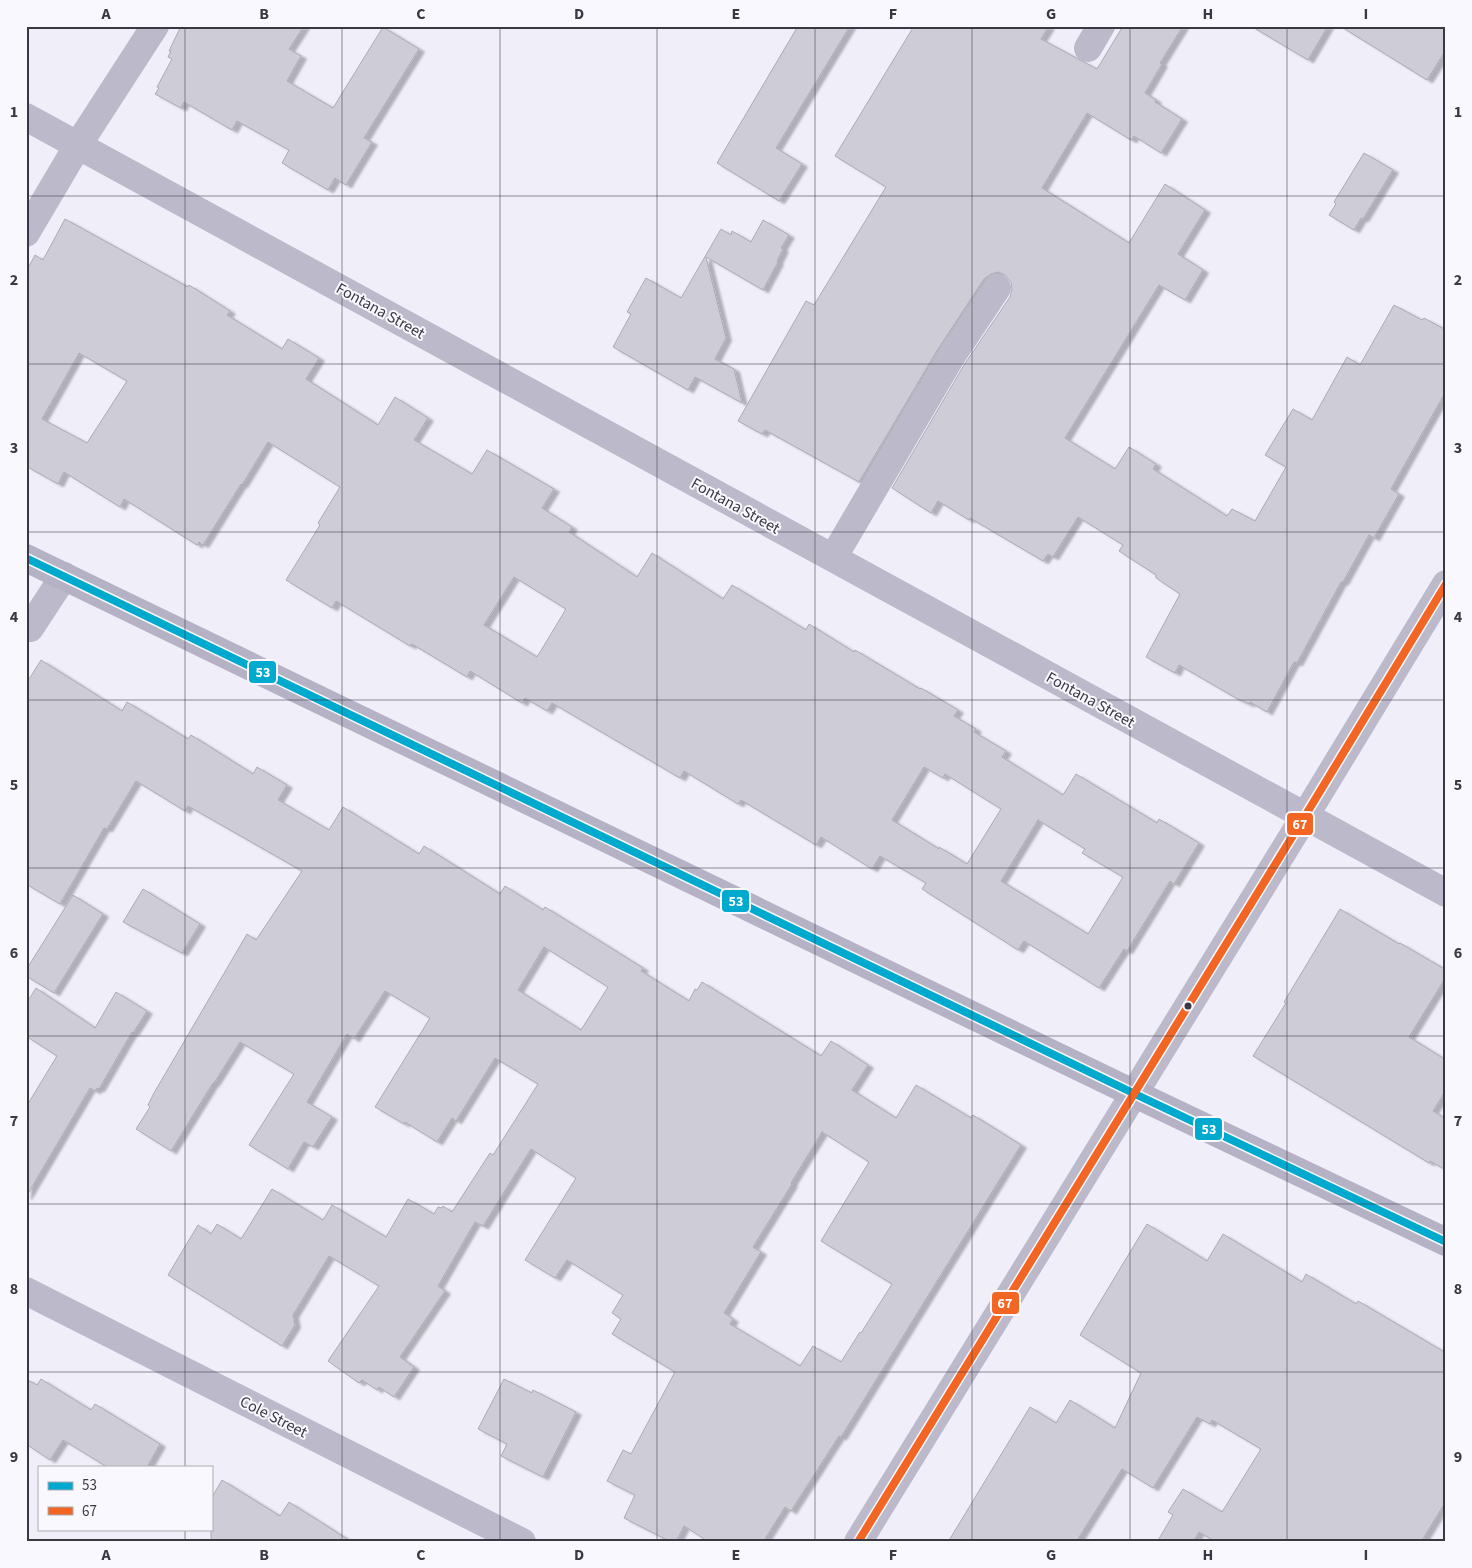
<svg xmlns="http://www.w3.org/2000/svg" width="1472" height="1568" font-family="'Source Sans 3',sans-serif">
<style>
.building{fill:#cecdd7;stroke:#acaab4;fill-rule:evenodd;filter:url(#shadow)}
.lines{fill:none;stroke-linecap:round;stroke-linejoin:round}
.minor{stroke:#bcb9ca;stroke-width:28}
.major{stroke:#b5b2c6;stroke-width:28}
.bus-1-casing{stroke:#f9f8fe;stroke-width:11}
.bus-2-casing{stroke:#f9f8fe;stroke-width:11}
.bus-1{stroke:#00a9ce;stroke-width:8}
.bus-2{stroke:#f26522;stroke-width:8}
.grid{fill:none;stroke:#3a3843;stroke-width:1;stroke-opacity:0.55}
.bus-dot{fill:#3a3843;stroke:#f9f8fe;stroke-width:2}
.labels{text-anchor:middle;stroke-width:4;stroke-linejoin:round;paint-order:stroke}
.street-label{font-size:16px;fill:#3a3843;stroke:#f9f8fe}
.line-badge{stroke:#f9f8fe;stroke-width:2}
.badge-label{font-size:14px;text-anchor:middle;font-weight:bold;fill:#fff}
.neatline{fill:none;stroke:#3a3843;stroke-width:2}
.grid-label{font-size:16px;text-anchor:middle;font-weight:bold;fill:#3a3843}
</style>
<defs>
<filter id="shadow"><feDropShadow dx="5.5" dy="3" stdDeviation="1" flood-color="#0004"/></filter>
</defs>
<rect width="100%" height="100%" fill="#f0eef9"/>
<!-- building -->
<path class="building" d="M181,26H304L289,49L301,56L287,81L333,108L383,27L419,49L364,138L372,142L346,185L335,178L328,190L282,163L289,150L237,121L232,130L184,102L181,108L155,94L159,88L157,87L172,59L168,57L171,51H169Z
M798,26H850L776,148L802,164L779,201L717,163Z
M914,26H1049L1041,39L1097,69L1123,26H1183L1160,63L1162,64L1145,93L1156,100L1155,102L1182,119L1161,153L1134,136L1131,140L1087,113L1042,188L1129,243L1165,184L1205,210L1178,254L1203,270L1185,300L1159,285L1065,438L1115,469L1129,447L1156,464L1153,469L1227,516L1232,509L1255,521L1286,467L1265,455L1293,409L1312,420L1347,357L1360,365L1394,305L1422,320L1424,318L1446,330V391L1391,489L1399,494L1374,538L1369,535L1343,582H1341L1297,663L1294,662L1267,712L1250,702L1249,704L1236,698L1179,665L1175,673L1146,657L1180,594L1156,578V575L1119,551L1123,545L1078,517L1053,557L1048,554L1043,561L970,518L969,520L938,501L931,513L892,488L964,365L1010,297L1012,289L1011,282L1005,275L998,272L991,274L984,279L938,349L859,482L765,430L762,434L738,421L806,301L814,305L886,187L835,156Z
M1251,26H1328L1308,60Z
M1340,26H1446V50L1427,80Z
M1364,153L1393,170L1363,219L1361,218L1354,230L1329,215L1336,204L1334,202Z
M65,219L188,287L189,285L230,311L227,315L282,349L288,339L319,358L306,379L378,425L395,397L428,418L414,440L472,474L487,450L554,489L542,508L572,527L569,532L637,577L652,553L723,599L732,585L806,630L809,624L854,652L855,650L920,689L921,688L958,710L954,716L976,729L974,732L1006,751L1002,757L1063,795L1076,774L1157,823L1159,819L1199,843L1174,884L1170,881L1127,951L1124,949L1099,988L1024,941L1018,950L922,889L926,883L880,856L872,869L821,837L816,845L741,800L738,804L684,771L680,778L552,703L547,711L525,698L522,703L470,671L467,677L412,644L410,646L336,601L332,608L286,580L320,525L318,523L340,487L268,442L242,485L241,484L203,545L199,542L197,545L124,499L120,507L64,472L58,484L26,466V272L35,255L43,260ZM79,353L127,381L87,443L42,419ZM514,577L566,609L537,657L484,625ZM924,767L943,778L945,774L1001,809L967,864L939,847V849L892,820ZM1038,820L1085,849L1082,853L1123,877L1088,934L1001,881Z
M763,220L789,235L781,248L783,249L777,261L778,262L763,290L706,257L726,338L715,359L734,369L742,403L695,377L688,390L613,347L631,314L627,312L646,278L681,298L721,229L731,235L732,231L751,242Z
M41,660L122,711L127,702L188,739L191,735L253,774L257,767L287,785L278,800L329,830L343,807L419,854L424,846L500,894L505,886L543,910L545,907L643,968L641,971L689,1001L695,989L697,990L702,982L821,1056L831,1041L868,1065L852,1090L896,1118L916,1085L971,1118L973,1115L1021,1145L841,1437L839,1436L791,1511L785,1507L763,1542H709L684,1526L676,1542H671L624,1518L635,1495L607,1481L623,1450L631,1454L675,1372L612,1334L621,1319L612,1313L623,1295L567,1260L555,1278L525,1260L576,1178L531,1149L483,1226L475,1222L438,1286L445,1291L400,1357L414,1367L394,1397L379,1387L377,1390L362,1380L359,1383L328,1361L379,1286L329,1256L293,1315L295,1325L282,1346L168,1275L198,1225L211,1234L217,1224L241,1239L272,1189L323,1220L332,1205L386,1237L408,1199L434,1214L438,1207L442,1208L443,1206L452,1212L490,1153L493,1155L538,1084L495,1058L456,1121L452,1118L437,1142L405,1122L404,1124L375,1107L430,1018L385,991L354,1039L347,1034L307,1102L332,1117L313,1147L304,1142L288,1169L249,1145L294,1074L240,1042L214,1083H213L171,1151L136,1129L150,1107L148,1105L154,1093L247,934L256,940L302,871L188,806L185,811L136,781L107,829L104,828L60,904L26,884V684ZM544,947L608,987L581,1030L518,990ZM822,1132L869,1162L821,1241L892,1284L861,1333L860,1332L841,1362L813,1346L800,1366L730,1324L733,1319L724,1313L761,1252L753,1247L792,1184L791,1183Z
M143,889L200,924L182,953L123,922Z
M73,895L103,914L54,993L26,976V970Z
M1340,909L1399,944L1400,943L1446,970V977L1409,1037L1446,1060V1090L1433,1111L1446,1119V1170L1430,1161L1429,1163L1253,1056L1286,1003L1284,1002Z
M36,988L95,1028L116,992L147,1011L133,1033L132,1032L99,1089L97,1088L95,1091L90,1088L26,1197V1107L57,1056L26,1036V1004Z
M1147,1224L1207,1261L1223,1234L1302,1282L1306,1274L1356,1304L1358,1301L1446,1353V1501L1421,1542H1216L1199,1532L1193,1542H1157L1173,1515L1168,1512L1183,1489L1222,1512L1261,1449L1212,1420L1210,1424L1197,1417L1153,1488L1122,1469L1076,1542H948L1030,1407L1056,1423L1070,1400L1115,1428L1141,1373L1080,1335Z
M26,1379L37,1385L41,1379L91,1410L95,1404L160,1444L147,1467H107L63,1440L50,1460L26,1444Z
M504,1379L532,1393L533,1390L576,1412L543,1477L501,1456L507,1444L478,1429Z
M222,1480L280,1516L289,1502L352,1542H211V1499Z"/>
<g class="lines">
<!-- minor -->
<path class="minor" d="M1088,48L1101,26
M26,117L1446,893
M26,233L78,145L155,26
M833,558L951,357L997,288
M30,628L64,576
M26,1291L522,1542
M858,1542L1305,816L1446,584"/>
<!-- major -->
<path class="major" d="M26,558L1133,1093L1446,1242"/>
<defs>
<path id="bus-1" d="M26,558L1133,1093L1446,1242"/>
<path id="bus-2" d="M858,1542L1305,816L1446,584"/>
</defs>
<!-- bus-1 casing -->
<use href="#bus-1" class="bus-1-casing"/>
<!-- bus-2 casing -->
<use href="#bus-2" class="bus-2-casing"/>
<!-- bus-1 -->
<use href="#bus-1" class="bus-1"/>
<!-- bus-2 -->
<use href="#bus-2" class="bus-2"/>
</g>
<!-- grid -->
<path class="grid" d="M185,26V1467M342,26V1542M500,26V1542M657,26V1542M815,26V1542M972,26V1542M1130,26V1542M1287,26V1542M26,196H1446M26,364H1446M26,532H1446M26,700H1446M26,868H1446M26,1036H1446M26,1204H1446M26,1372H1446M185,1529V1542"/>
<!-- markers -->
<circle class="bus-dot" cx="1188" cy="1006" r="4.5"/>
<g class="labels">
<!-- street labels -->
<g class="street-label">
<text transform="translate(381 310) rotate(29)" y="6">Fontana Street</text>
<text transform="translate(736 505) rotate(29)" y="6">Fontana Street</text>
<text transform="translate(1091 699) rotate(29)" y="6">Fontana Street</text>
<text transform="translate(274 1416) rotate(27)" y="6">Cole Street</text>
</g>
</g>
<g class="line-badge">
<rect x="248" y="660" width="29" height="24" rx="5" fill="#00a9ce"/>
<rect x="1286" y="812" width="28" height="24" rx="5" fill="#f26522"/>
<rect x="721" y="889" width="29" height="24" rx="5" fill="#00a9ce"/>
<rect x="1194" y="1117" width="29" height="24" rx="5" fill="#00a9ce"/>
<rect x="991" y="1291" width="29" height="24" rx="5" fill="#f26522"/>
</g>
<g class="badge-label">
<text x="263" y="677">53</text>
<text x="1300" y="829">67</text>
<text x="736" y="906">53</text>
<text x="1209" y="1134">53</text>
<text x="1005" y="1308">67</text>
</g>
<!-- border -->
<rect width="1472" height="1568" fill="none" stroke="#f9f8fe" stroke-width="55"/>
<!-- legend -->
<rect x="38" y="1466" width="175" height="65" fill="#f9f8fe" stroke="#adabb3"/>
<rect x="48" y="1482" width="25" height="8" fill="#00a9ce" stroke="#adabb3"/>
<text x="82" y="1490" font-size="15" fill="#3a3843">53</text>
<rect x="48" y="1507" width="25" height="8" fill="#f26522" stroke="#adabb3"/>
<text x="82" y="1516" font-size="15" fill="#3a3843">67</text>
<rect x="28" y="28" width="1416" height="1512" class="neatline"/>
<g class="grid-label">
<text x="106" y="19">A</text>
<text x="264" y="19">B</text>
<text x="421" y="19">C</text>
<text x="579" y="19">D</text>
<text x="736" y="19">E</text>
<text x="893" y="19">F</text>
<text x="1051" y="19">G</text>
<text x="1208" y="19">H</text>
<text x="1366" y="19">I</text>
<text x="14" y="117">1</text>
<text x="1458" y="117">1</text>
<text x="14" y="285">2</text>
<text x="1458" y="285">2</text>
<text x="14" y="453">3</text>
<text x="1458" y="453">3</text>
<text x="14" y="622">4</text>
<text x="1458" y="622">4</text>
<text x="14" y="790">5</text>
<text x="1458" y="790">5</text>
<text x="14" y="958">6</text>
<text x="1458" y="958">6</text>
<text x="14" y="1126">7</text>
<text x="1458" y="1126">7</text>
<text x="14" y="1294">8</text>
<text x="1458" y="1294">8</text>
<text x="14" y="1462">9</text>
<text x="1458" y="1462">9</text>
<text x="106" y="1560">A</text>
<text x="264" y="1560">B</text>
<text x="421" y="1560">C</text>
<text x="579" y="1560">D</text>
<text x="736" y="1560">E</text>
<text x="893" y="1560">F</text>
<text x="1051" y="1560">G</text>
<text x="1208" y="1560">H</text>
<text x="1366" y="1560">I</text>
</g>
</svg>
